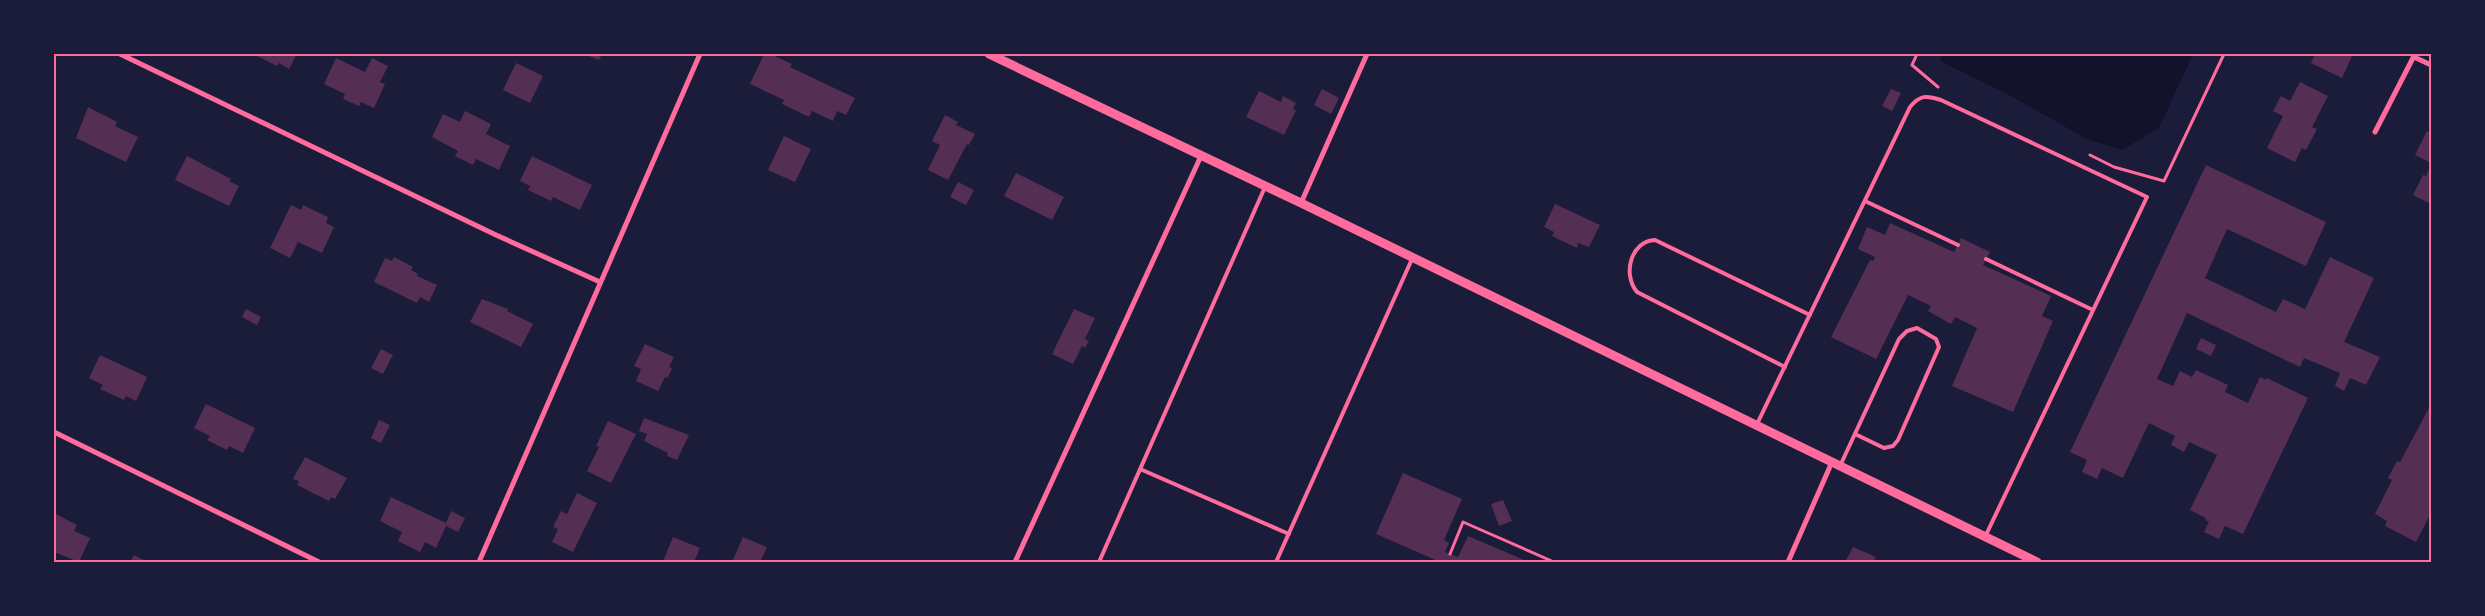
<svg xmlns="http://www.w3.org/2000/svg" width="2485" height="616" font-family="Arial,sans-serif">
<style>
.water{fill:#12122b}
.building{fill:#542f53}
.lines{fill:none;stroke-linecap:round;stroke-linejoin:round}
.path{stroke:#ff6b9d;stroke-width:3}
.service{stroke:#ff6b9d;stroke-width:4}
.minor{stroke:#ff6b9d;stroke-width:5}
.tertiary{stroke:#ff6b9d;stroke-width:9}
.neatline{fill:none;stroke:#ff6b9d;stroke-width:2}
</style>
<rect width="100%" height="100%" fill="#1b1b3a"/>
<!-- water -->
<path class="water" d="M1943,54H2193L2159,128L2122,150L2087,139L2009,95L1940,61Z"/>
<!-- building -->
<path class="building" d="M258,54H297L289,69L279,63L277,66L257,56Z
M584,54H602L599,60Z
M764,54H770L792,64L790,67L855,98L846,115L837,111L833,121L812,111L809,117L782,104L784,100L750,84Z
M2315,54H2353L2342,78L2311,63Z
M336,58L365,72L372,58L388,66L380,82L385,84L374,108L361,102L359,106L343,99L345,94L324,84Z
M516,63L543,76L530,103L503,90Z
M2300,82L2328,96L2312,127L2317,129L2306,150L2302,148L2295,162L2267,148L2283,116L2273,111L2281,96L2290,101Z
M1322,89L1339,98L1331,114L1314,105Z
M1891,89L1901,93L1892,111L1882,106Z
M1259,91L1281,102L1283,96L1296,103L1293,109L1296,110L1284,135L1246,117Z
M88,107L117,122L115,126L138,137L126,162L76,138Z
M465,111L491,124L486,134L510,146L499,170L476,159L473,165L455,156L458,151L432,137L443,114L460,122Z
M945,115L958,122L956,125L975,134L969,145L967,144L948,180L928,170L940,145L932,141Z
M2427,131L2431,133V163L2415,155Z
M784,136L811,149L795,182L768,170Z
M187,156L231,179L229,181L239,186L229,206L175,180Z
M532,156L592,185L580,210L553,197L551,201L528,190L530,186L520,181Z
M2206,165L2326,222L2306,266L2227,229L2205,278L2276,312L2283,299L2305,309L2330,257L2374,278L2344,342L2380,357L2366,385L2350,378L2344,391L2335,386L2340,373L2304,358L2300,367L2187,313L2157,379L2173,386L2180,371L2192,377L2196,370L2228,385L2225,392L2248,403L2260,377L2266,380L2267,378L2308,398L2243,534L2225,526L2219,539L2204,532L2209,522L2205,520L2206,518L2190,510L2217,455L2189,442L2184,452L2171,445L2175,436L2149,423L2123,478L2102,468L2097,479L2082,472L2087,460L2070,452Z
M2431,165V204L2413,195L2423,175L2426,176Z
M1016,173L1064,197L1052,220L1004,196Z
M958,182L974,190L966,205L950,197Z
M1555,204L1600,225L1589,247L1578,243L1577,248L1552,236L1554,232L1544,227Z
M291,205L301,210L303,205L328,217L326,223L334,227L322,253L298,242L290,258L270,248Z
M1890,223L1954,252L1961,238L1990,252L1983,265L2051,296L2042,316L2053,321L2013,412L1952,386L1977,328L1955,317L1951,324L1928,311L1931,306L1908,295L1876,359L1831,337L1870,260L1873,261L1875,257L1858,249L1867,227L1885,235Z
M394,257L413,267L411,270L418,274L417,276L437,285L429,302L420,297L417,303L374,282L385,258L392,261Z
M482,299L508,309L507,311L533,324L521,347L470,322Z
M246,309L261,317L257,325L242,317Z
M1074,309L1095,318L1085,339L1089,341L1085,348L1082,346L1073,364L1052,354Z
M2201,338L2216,345L2211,356L2196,349Z
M645,344L674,357L669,367L672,368L668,378L665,377L658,391L636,381L641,369L634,366Z
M381,349L393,355L383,374L371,368Z
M100,355L147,377L136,401L126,396L124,400L100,389L103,385L89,378Z
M206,404L255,428L243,453L229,446L227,450L207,440L210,436L194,428Z
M2430,406L2431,513L2416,542L2385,526L2387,521L2375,514L2392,480L2388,478L2397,461L2400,462Z
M644,418L689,435L677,460L667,456L668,453L644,441L647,434L639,431Z
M379,420L390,425L381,443L371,438Z
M608,421L636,434L611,483L587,471L599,447L596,446Z
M305,457L347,478L335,499L331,497L329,501L297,485L299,481L293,479Z
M1403,473L1462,499L1444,540L1449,543L1445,552L1458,557L1468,536L1529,562H1440L1376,534Z
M577,493L597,503L573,552L552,542L558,529L553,527L561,511L567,514Z
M391,497L446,523L451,511L465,518L458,532L446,526L436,548L425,542L420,552L398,541L402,532L380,521Z
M1503,500L1512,521L1499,526L1491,504Z
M54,513L77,525L74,531L90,538L79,562L54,552Z
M673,537L700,548L694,562L663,561Z
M743,537L767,547L760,562H732Z
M1853,547L1876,557L1873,562H1845Z
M134,555L148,562H130Z"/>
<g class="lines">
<!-- path -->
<path class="path" d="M1917,54L1912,65L1938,87
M2090,155L2114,167L2164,181L2224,54
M1450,554L1463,522L1554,562"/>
<!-- service -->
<path class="service" d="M1865,201L1958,245
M1986,259L2093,310
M1785,367L1637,292C1622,274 1631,241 1655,240L1810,315
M1757,424L1910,107C1920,95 1926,95 1941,100L2147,197L1985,537
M1840,466L1899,339L1907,331L1917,328L1936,339L1939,347L1898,440L1893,446L1884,448L1855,434
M1140,469L1289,534
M1099,562L1265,187
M1276,562L1412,259"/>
<!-- minor -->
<path class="minor" d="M120,54L496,235L600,282
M2414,57L2431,65
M2375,132L2415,54
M1301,203L1367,54
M54,432L319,562
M479,562L700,54
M1015,562L1201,156
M1788,562L1832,462"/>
<!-- tertiary -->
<path class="tertiary" d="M989,54L1301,203L2037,562"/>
</g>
<!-- border -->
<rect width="2485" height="616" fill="none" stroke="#1b1b3a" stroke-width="110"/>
<rect x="55" y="55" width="2375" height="506" class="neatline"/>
</svg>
